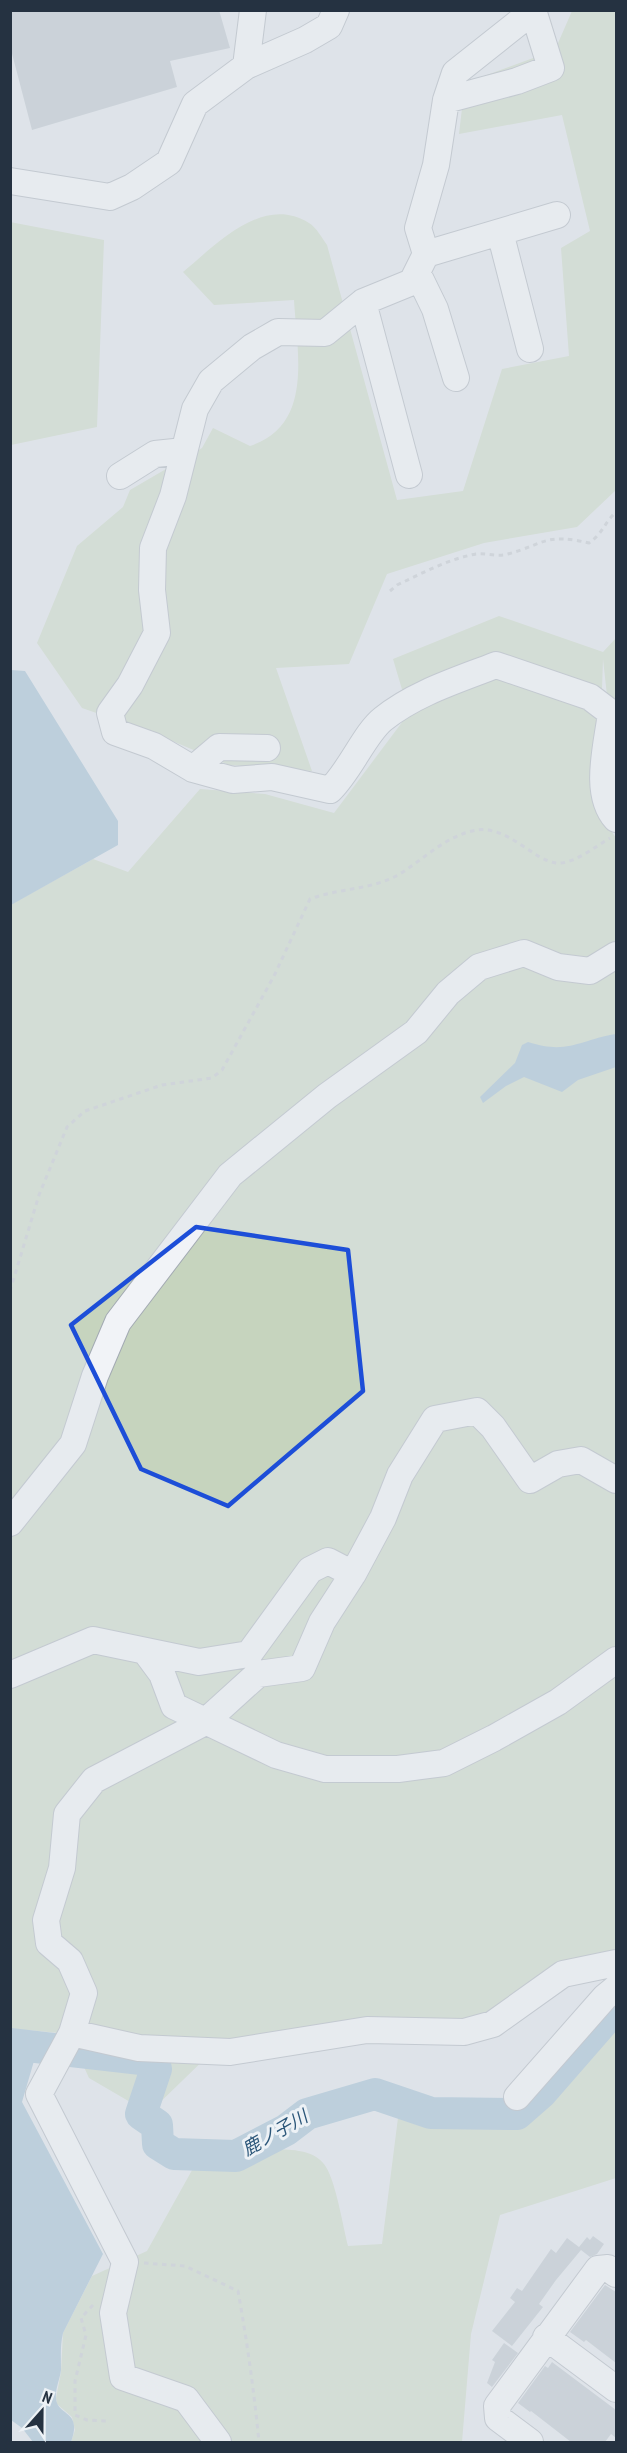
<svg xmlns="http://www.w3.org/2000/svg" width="627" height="2453" font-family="'PT Sans Narrow','Noto Sans JP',sans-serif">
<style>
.green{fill:#c6d4be}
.water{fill:#95b6cd}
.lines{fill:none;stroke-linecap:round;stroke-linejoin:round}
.river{stroke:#95b6cd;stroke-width:32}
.building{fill:#b4bdc6}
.minor-casing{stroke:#a3aab3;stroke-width:28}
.path{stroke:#bcc1c8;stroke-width:3;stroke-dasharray:4.5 4.5;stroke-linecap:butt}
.minor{stroke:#f1f3f7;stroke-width:26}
.marked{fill:none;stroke:#1d4ed8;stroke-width:4.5;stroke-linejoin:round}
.labels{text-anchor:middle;stroke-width:6;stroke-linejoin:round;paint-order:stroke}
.water-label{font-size:18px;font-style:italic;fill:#2b5679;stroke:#edf2f6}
</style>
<rect width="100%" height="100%" fill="#dee3e9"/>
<!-- green -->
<path class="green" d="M572,11H616V490L577,527L484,543L387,574L349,664L276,668L312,771L229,765L151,732L82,708L37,643L77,546L123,507L130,490L202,448L213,428L250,446C314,425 297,353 294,300L214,305L183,272C216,245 262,194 309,223C316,227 322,238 327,245L397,500L463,491L502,369L569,356L561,248L590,231L562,115L459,134L465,83L555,50Z
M10,222L104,240L97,427L11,445Z
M499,616L603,652L616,638V778L603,659L599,778L606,823L616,838V1953L492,2018L216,2048L149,2113L89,2078L69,2034L28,2030L30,2041L11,2034L10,905L93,859L128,872L200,789L265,794L334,813L409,713L393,659Z
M616,2027V2178L500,2215L471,2334L462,2442H71L75,2430L72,2417L57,2404L56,2398L61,2372L63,2333L92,2276L147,2251L196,2163C226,2157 307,2134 326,2167C336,2183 343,2226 348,2246L382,2244L400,2102L529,2108Z"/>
<!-- water -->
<path class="water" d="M11,670L25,671L118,821V845L11,905Z
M616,1034V1067L578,1080L562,1092L524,1077L506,1086L483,1103L480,1097L515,1063L522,1045L528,1042C568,1055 579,1040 616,1034Z
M10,2034L36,2042L42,2038L72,2047L73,2062L34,2061L22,2102L103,2254L63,2333C60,2346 61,2357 61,2370C60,2379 55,2389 56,2398C57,2417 83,2409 71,2442H33L22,2428L11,2420Z"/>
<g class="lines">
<!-- river -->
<path class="river" d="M10,2044L150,2060L156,2069L141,2114L157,2125L158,2144L174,2154L236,2156L286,2130L307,2114L375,2094L431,2113L517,2114L541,2093L616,2007"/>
</g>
<!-- building -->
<path class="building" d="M10,10H219L230,48L170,61L177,87L32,130L10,46Z
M593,2236L604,2244L597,2254L590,2257L581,2250L556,2280L539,2304L543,2307L512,2346L492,2331L515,2302L510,2298L517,2288L522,2291L551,2249L556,2253L567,2238L579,2247L587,2237L590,2240Z
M605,2285L616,2292V2363L586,2340L584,2342L570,2332Z
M504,2343L518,2353L492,2387L487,2383L495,2362L492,2360Z
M552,2362L616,2410V2438L611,2434L605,2442H571L531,2411L530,2412L518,2403L545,2366L548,2368Z"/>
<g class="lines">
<defs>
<path id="minor" d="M533,11L455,73L446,100L436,165L418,228L426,254L412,282L363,302L325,333L278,332L252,347L211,381L195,409L173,496L153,548L152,590L157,633L130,685L110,713L115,732L154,746L193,769L233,780L272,777L330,790C350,771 365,733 383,719C415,693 458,680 496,665L590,697L611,713C607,746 593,793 616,819
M246,66L253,10
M446,100L517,81L551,68L533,10
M10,181L110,197L132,187L169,162L195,104L246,66L305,40L329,26L336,10
M500,232L530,349
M426,254L557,215
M417,272L435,309L456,378
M363,302L409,475
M120,476L155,454L184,451
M193,769L219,747L267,748
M10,1523L73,1444L95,1376L118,1322L230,1175L327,1096L416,1032L448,993L479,967L524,953L558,967L590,971L616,955
M145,1651L162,1674L174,1706L276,1755L325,1769H398L444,1763L494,1738L558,1702L616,1660
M10,1675L93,1640L199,1662L249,1654L310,1570L328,1561L353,1574L383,1518L400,1475L435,1419L477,1411L493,1427L530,1480L558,1464L581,1460L616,1480
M72,2033L84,1993L70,1961L49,1943L46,1920L62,1868L67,1814L94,1780L205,1722L258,1674L302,1668L322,1622L353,1574
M517,2097L605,1997L616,1988
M546,2337L616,2389
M218,2442L186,2399L123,2377L113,2313L125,2262L39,2094L72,2033L139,2048L230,2052L367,2030L464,2032L493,2024L563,1974L616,1963
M530,2442L498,2418L497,2406L598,2269L608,2268L616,2274"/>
</defs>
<!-- minor casing -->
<use href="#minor" class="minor-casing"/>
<!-- path -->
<path class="path" d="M390,591L397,585C423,573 448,559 476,554C486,553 498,557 508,554C547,543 545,533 589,543C604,532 604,523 616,512
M10,1291L39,1195L67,1127L85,1111L162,1085L212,1078L222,1070L274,976L310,899C339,888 371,890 398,875C423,860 443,838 472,831C505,822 532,860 556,863C573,865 596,846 610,838
M144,2263L185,2266L238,2291C247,2341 254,2391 259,2442
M93,2305L81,2318L86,2335L75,2381V2415L87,2420L107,2421"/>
<!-- minor -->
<use href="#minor" class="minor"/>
</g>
<!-- marked area -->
<path d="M0 0H627V2453H0ZM196,1227L348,1250L363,1391L228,1506L141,1469L71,1325Z" fill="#dee3e9" fill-opacity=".55" fill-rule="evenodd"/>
<path class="marked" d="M196,1227L348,1250L363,1391L228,1506L141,1469L71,1325Z"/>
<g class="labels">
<!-- water labels -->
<g class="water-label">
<text transform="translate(275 2133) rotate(-30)" y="6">鹿ノ子川</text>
</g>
</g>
<!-- border -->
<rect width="627" height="2453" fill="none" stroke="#253241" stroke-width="24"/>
<!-- north arrow -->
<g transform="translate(42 2411) rotate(21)" stroke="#edf2f6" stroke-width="4.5" paint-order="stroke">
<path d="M0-4.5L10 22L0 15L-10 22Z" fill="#253241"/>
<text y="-9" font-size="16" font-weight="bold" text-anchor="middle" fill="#253241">N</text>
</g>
</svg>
